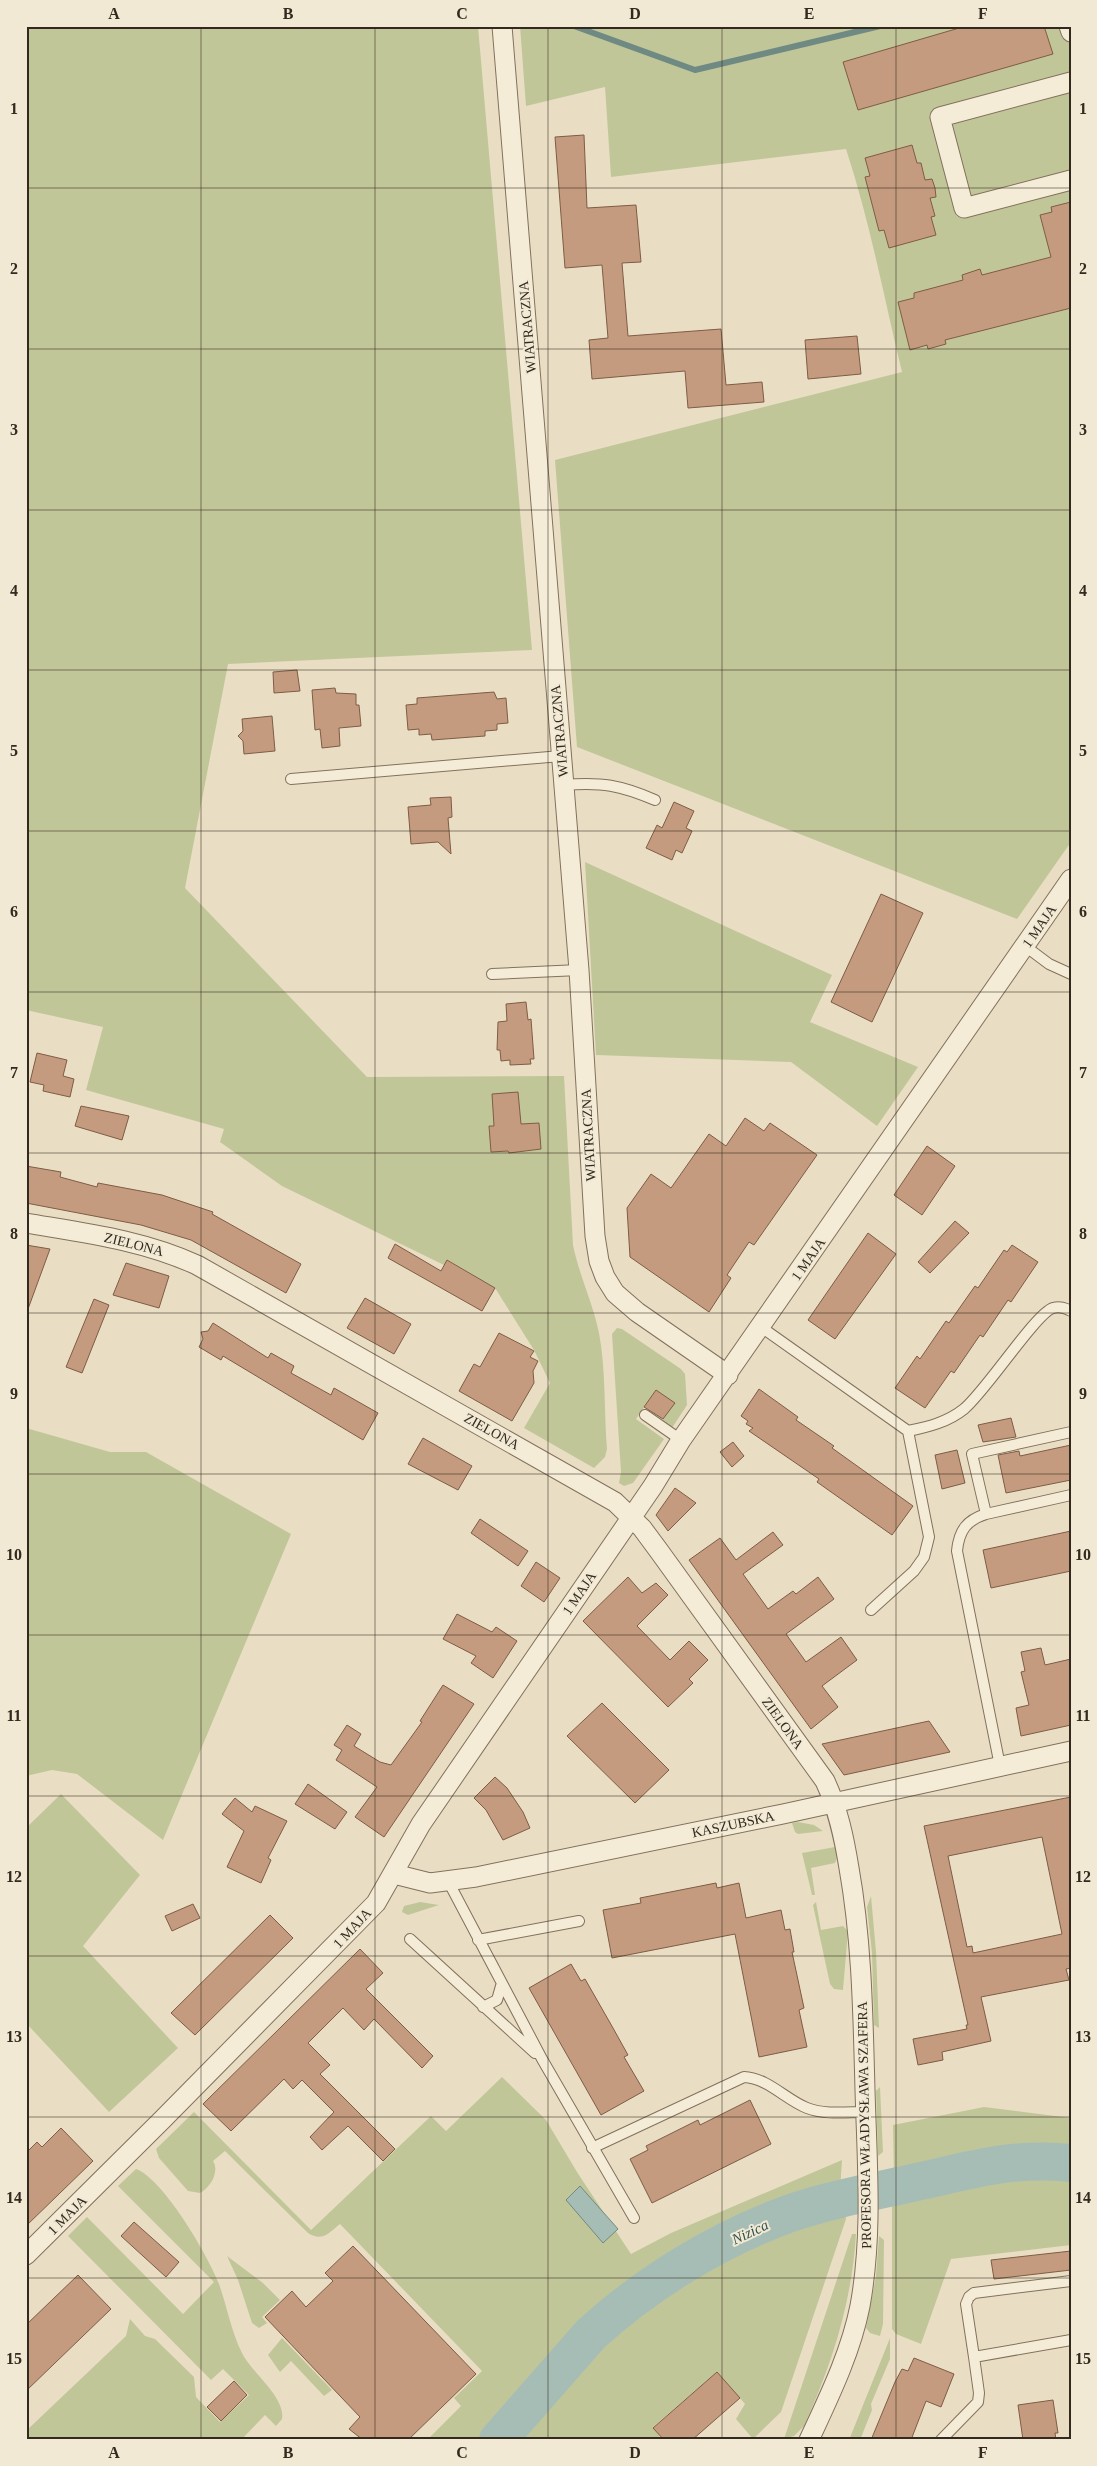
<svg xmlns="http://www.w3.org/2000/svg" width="1097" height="2466" font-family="'Times New Roman',serif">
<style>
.green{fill:#c1c699}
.water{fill:#a6bdb6;stroke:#6e8a83}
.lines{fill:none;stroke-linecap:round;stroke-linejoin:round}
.stream{stroke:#6e8a83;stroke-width:6}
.river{stroke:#a6bdb6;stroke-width:38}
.building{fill:#c49b7e;stroke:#7f5c45;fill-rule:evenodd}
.lane-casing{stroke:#82715d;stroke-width:12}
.street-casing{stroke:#82715d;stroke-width:21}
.lane{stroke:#f5ecd7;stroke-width:10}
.street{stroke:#f5ecd7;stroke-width:19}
.grid{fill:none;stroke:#34291f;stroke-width:1;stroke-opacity:0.55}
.labels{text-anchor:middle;stroke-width:4;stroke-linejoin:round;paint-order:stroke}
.street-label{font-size:14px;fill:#34291f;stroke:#f1e9d3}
.water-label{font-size:15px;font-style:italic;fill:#305250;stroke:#f1e9d3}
.neatline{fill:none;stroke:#34291f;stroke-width:2}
.grid-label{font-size:16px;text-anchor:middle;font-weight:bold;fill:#34291f}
</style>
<rect width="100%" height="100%" fill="#e9dec4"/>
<!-- green -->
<path class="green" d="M26,26H478L532,650L228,664L185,888L367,1077L564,1076L573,1245C579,1275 593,1303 599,1333C606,1369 604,1413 607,1449L605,1457L594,1468L524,1428L550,1383L534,1350L495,1288L448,1260L444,1265L282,1186L220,1142L224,1129L86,1090L103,1027L26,1010Z
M520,26H1071V842L1017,919L577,747L555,460L902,372C884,298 870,222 846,149L611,177L605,87L526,106Z
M585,862L832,975L810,1022L918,1067L877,1126L791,1062L596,1055Z
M617,1328L622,1329L681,1369L685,1374L687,1405L672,1428L662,1421L674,1403L656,1390L636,1419L664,1439L633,1483L624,1486L619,1483L621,1472L612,1334Z
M26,1428L110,1452H146L291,1534L163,1840L77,1774L52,1770L26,1776Z
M61,1794L140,1875L83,1946L178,2048L109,2112L26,2023V1828Z
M798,1822L814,1825L823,1831L798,1834L795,1832L792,1823Z
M835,1847L837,1858L835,1863L811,1868L815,1895H812L802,1853Z
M871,1896L876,1952L879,2028L874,2025L872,1953L867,1907Z
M420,1902L439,1905L408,1915L402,1912L404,1906Z
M816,1902L821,1930L843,1926L848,1931L843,1990L834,1989L830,1984L813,1905Z
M502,2077L546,2120L577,2172L631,2254L671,2233L842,2160L840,2192L788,2206L704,2244L624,2289L595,2315L487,2440H427L461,2406L454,2398L482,2371L340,2224C329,2233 322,2242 308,2233L225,2151L213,2161C220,2172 210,2188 200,2193L188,2191L159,2158L156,2149L194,2112L311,2230L431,2116L446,2131Z
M880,2087L883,2152L878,2156L876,2091Z
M984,2107L1071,2118V2152L1041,2149L997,2153L894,2178L893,2125Z
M136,2169C163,2178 209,2257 219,2284C227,2306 231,2331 242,2353C251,2372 286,2397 282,2419L276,2426L265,2415L241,2440H26V2431L126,2336L130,2319L145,2336L155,2339L194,2377L196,2397L220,2422L249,2395L223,2369L211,2380L68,2236L87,2217L183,2314L214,2282L118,2186Z
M1026,2170L1071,2171V2245L951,2259L921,2344L896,2334L892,2329V2204L908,2199L907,2195C947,2185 985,2175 1026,2170Z
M844,2205L846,2219L781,2412L753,2439L736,2419L745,2404L717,2372L653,2427L660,2436L656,2440H510L597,2339C656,2278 760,2223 844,2205Z
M852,2234H856C852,2302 832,2364 804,2426L794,2436L784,2439Z
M879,2236L884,2240L883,2324L880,2336L870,2333L866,2328L876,2276Z
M227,2256L263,2283L280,2300L262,2317L267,2323L259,2328L252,2323L238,2280Z
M282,2338L332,2390L324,2396L291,2361L280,2372L268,2355Z
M890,2338V2359L871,2404L872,2410L860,2440H849Z"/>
<!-- water -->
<path class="water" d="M580,2186L618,2229L603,2243L566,2200Z"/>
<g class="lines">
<!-- stream -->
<path class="stream" d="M574,26L695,70L880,26"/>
<!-- river -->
<path class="river" d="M498,2440L591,2334C647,2283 717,2240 788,2214C831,2199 877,2191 921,2181C976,2169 1013,2157 1071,2163"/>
</g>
<!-- building -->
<path class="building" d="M966,26H1044L1053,54L858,110L843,62Z
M584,135L587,208L636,205L641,262L622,263L628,336L721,329L726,385L762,382L764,402L688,408L685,371L592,379L589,340L608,338L602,265L565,268L555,137Z
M912,145L917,163H921L925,180L932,179L935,188L936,197L930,198L935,216L931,217L936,235L889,248L884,230L879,231L865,177L870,176L865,158Z
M1071,202V308L945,340L946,344L928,349L927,345L910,350L898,302L914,298V293L963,280L962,275L980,269L982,275L1051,257L1040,215L1052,212L1051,207Z
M857,336L861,374L808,379L805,340Z
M297,670L300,691L274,693L273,672Z
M335,688L336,693L356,694V705H359L361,726L339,728L340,746L322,748L320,729L315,730L312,690Z
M494,692L497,699L506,698L508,723L497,724V730L485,731V736L432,740L431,734L419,735V729L408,730L406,705L417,704V698Z
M272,716L275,751L244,754L243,741L238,736L243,731L242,719Z
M451,797L452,817L448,818L451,854L438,842L411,844L408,807L431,805L430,798Z
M674,802L694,811L686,828L692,831L682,853L676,850L672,860L646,848L657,825L662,828Z
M881,894L923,913L872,1022L831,1002Z
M526,1002L528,1020L531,1019L534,1059H530L531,1064L510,1065V1060L501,1061L500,1050H497L498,1022L507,1021L506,1004Z
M37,1053L67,1060L63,1076L74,1079L70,1097L43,1091L44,1085L30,1082Z
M518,1092L521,1124L539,1123L541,1149L509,1153L508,1151L491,1152L489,1126H494L492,1094Z
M81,1106L129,1116L122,1140L75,1126Z
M745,1118L764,1131L770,1123L817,1155L754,1245L749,1242L727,1275L731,1278L709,1312L630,1257L627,1208L651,1174L671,1188L709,1134L726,1146Z
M927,1146L955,1166L922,1215L894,1195Z
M26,1166L61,1172L60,1177L97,1187L98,1183L162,1195L213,1212L212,1214L301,1264L286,1293L191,1240L141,1225L26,1203Z
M955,1221L969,1233L930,1273L918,1262Z
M868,1233L896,1254L835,1339L808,1320Z
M395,1244L441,1271L447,1260L495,1288L482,1311L388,1258Z
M26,1245L50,1249L28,1309L26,1308Z
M1012,1245L1038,1262L1011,1302L1008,1300L983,1337L980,1335L954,1373L951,1371L925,1408L895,1388L917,1356L920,1359L946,1321L949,1323L975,1286L978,1288L1004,1250L1007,1252Z
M126,1263L169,1276L159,1308L113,1295Z
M365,1298L411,1324L394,1354L347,1328Z
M94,1299L109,1305L82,1373L66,1367Z
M213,1323L268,1358L271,1353L294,1366L291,1373L331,1395L334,1388L378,1413L363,1440L223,1356L221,1360L199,1347L203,1339L201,1332L208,1331Z
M499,1333L534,1351L530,1357L538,1361L533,1371L534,1383L512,1421L459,1391L474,1364L480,1367Z
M759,1389L798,1417L796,1420L834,1446L832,1448L913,1506L892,1535L817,1482L819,1479L749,1431L753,1428L746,1424L748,1421L741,1416Z
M656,1390L675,1403L663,1419L644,1407Z
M1011,1418L1016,1437L983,1442L978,1425Z
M423,1438L472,1466L458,1490L408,1464Z
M733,1442L744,1456L732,1467L720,1452Z
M1071,1445V1480L1006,1493L998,1455L1019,1451L1020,1456Z
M957,1450L965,1483L942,1489L935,1455Z
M675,1488L696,1503L668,1531L656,1515Z
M480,1519L528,1551L518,1566L471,1533Z
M1071,1531V1571L991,1588L983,1550Z
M773,1532L783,1545L743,1574L768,1609L793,1591L796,1594L818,1577L834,1599L786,1634L806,1662L841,1637L857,1660L822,1686L838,1707L811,1729L689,1560L720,1538L736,1560Z
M536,1562L560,1578L544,1602L521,1586Z
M628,1577L642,1593L656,1583L668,1595L637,1626L670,1660L689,1641L708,1660L689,1679L693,1683L668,1707L583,1621Z
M457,1614L492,1632L496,1627L517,1641L493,1678L471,1663L476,1656L443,1639Z
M1041,1648L1045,1665L1071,1659V1725L1021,1736L1016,1708L1029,1705L1021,1672L1025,1671L1021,1652Z
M443,1685L474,1704L384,1837L355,1817L377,1787L336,1760L342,1750L334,1745L347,1725L361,1734L354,1746L380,1762L391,1765L422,1722L420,1721Z
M602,1703L669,1770L635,1803L567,1736Z
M929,1721L950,1752L844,1775L822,1744Z
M495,1777L507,1788L523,1812L530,1828L503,1840L486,1810L474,1798Z
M308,1784L347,1812L335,1829L295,1804Z
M1071,1797V1968L1066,1969L1069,1980L981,1997L991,2041L942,2052L943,2060L918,2065L913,2039L967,2029L966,2025H968L924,1826ZM1042,1837L1062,1934L973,1953L972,1946L967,1947L948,1856Z
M235,1798L252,1812L255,1806L287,1821L268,1858L271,1860L261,1883L227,1867L244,1831L222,1814Z
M716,1883L717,1888L739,1883L746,1918L781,1910L785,1930L790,1929L794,1952H792L804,2008L799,2010L807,2047L759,2057L735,1934L612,1958L603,1910L641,1903L640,1898Z
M193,1904L200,1918L172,1931L165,1916Z
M270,1915L293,1938L195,2035L171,2013Z
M360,1949L383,1973L366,1989L433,2056L422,2068L374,2019L364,2030L343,2008L308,2043L330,2065L320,2074L395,2149L383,2161L348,2126L322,2150L310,2137L334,2112L302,2080L293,2089L284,2079L231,2131L203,2104Z
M571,1964L581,1981L585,1979L613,2028L628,2055L624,2057L644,2091L601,2115L529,1988Z
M750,2100L771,2144L652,2203L630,2159L648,2150L646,2146L698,2120L700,2125Z
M61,2128L93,2161L26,2226V2153L37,2142L42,2147Z
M134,2222L179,2262L166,2277L121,2236Z
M353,2246L476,2374L408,2440H363L349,2429L360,2417L265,2317L292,2291L306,2307L333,2281L325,2273Z
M1071,2251V2270L994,2279L991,2260Z
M78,2275L111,2309L26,2391V2325Z
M914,2358L954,2374L941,2407L926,2401L911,2440H871L895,2382L902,2369L908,2371Z
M717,2372L740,2398L692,2440H664L653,2428Z
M234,2381L247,2395L221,2421L207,2407Z
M1053,2400L1058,2433H1055L1056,2440H1023L1018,2405Z"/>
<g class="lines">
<defs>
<path id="lane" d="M291,779L561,756
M564,785C602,782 620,785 655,800
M1025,946L1049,964L1071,974
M492,974L579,970
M761,1327L908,1431C928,1427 948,1422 964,1409C986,1391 1036,1313 1053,1308C1060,1306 1065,1308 1071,1311
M645,1415L681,1440
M1071,1432L972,1454L986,1514L1071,1495
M986,1514C967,1520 959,1530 957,1551L1000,1766
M871,1610L914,1571L924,1557L929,1537L908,1431
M448,1881L542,2059L634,2218
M410,1939L535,2053
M478,1940L579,1921
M483,2007L497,2000L501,1986
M592,2148L744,2077C768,2078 786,2100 807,2108C825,2115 847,2112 866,2112
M1071,2281L974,2293L969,2297L966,2304L974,2357L1071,2340
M941,2440L978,2402L979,2393L974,2357"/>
<path id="street" d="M502,26L579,970L595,1236L599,1261L605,1277L615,1293L637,1312L728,1375
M1069,26L1071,32
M1071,82L940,117L964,208L1071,180
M26,1223C85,1233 143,1240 197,1265L615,1502L642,1528L659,1551L825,1781C838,1809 844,1837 849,1868C862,1941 863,2016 865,2090C867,2162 873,2235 860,2306C851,2352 829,2397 809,2440
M394,1874L430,1883L476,1877L783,1814L1071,1751
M26,2255L162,2120L376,1903L421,1824L653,1486L681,1440L1071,879"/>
</defs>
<!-- lane casing -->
<use href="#lane" class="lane-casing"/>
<!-- street casing -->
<use href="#street" class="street-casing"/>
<!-- lane -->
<use href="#lane" class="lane"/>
<!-- street -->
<use href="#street" class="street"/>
</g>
<!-- grid -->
<path class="grid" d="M201,26V2440M375,26V2440M548,26V2440M722,26V2440M896,26V2440M26,188H1071M26,349H1071M26,510H1071M26,670H1071M26,831H1071M26,992H1071M26,1153H1071M26,1313H1071M26,1474H1071M26,1635H1071M26,1796H1071M26,1956H1071M26,2117H1071M26,2278H1071"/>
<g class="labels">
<!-- street labels -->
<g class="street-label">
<text transform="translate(527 327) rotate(-95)" y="5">WIATRACZNA</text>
<text transform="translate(559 731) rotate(-95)" y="5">WIATRACZNA</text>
<text transform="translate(1039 926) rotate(-55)" y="5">1 MAJA</text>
<text transform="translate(588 1135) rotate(-93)" y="5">WIATRACZNA</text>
<text transform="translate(134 1244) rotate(14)" y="5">ZIELONA</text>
<text transform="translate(808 1259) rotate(-55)" y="5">1 MAJA</text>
<text transform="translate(492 1431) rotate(29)" y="5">ZIELONA</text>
<text transform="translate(579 1593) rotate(-56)" y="5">1 MAJA</text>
<text transform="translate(783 1723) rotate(54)" y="5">ZIELONA</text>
<text transform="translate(733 1824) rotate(-12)" y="5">KASZUBSKA</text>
<text transform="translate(352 1928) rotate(-47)" y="5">1 MAJA</text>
<text transform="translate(864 2125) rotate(-91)" y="5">PROFESORA WŁADYSŁAWA SZAFERA</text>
<text transform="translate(67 2215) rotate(-45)" y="5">1 MAJA</text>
</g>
<!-- water labels -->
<g class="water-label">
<text transform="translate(750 2232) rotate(-25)" y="5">Nizica</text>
</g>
</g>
<!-- border -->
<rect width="1097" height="2466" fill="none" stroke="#f1e9d3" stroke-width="55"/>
<rect x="28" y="28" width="1042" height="2410" class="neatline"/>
<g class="grid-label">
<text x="114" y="19">A</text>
<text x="288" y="19">B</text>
<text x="462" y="19">C</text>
<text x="635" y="19">D</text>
<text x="809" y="19">E</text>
<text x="983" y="19">F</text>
<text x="14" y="114">1</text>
<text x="1083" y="114">1</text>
<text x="14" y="274">2</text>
<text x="1083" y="274">2</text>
<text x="14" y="435">3</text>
<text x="1083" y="435">3</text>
<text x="14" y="596">4</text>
<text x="1083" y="596">4</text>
<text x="14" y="756">5</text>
<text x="1083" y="756">5</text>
<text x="14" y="917">6</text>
<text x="1083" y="917">6</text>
<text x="14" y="1078">7</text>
<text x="1083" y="1078">7</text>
<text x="14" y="1239">8</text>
<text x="1083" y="1239">8</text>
<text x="14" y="1399">9</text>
<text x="1083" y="1399">9</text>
<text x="14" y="1560">10</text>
<text x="1083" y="1560">10</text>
<text x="14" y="1721">11</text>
<text x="1083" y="1721">11</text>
<text x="14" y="1882">12</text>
<text x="1083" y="1882">12</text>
<text x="14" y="2042">13</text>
<text x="1083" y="2042">13</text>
<text x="14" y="2203">14</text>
<text x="1083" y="2203">14</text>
<text x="14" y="2364">15</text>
<text x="1083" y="2364">15</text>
<text x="114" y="2458">A</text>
<text x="288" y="2458">B</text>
<text x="462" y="2458">C</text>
<text x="635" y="2458">D</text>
<text x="809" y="2458">E</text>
<text x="983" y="2458">F</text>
</g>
</svg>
